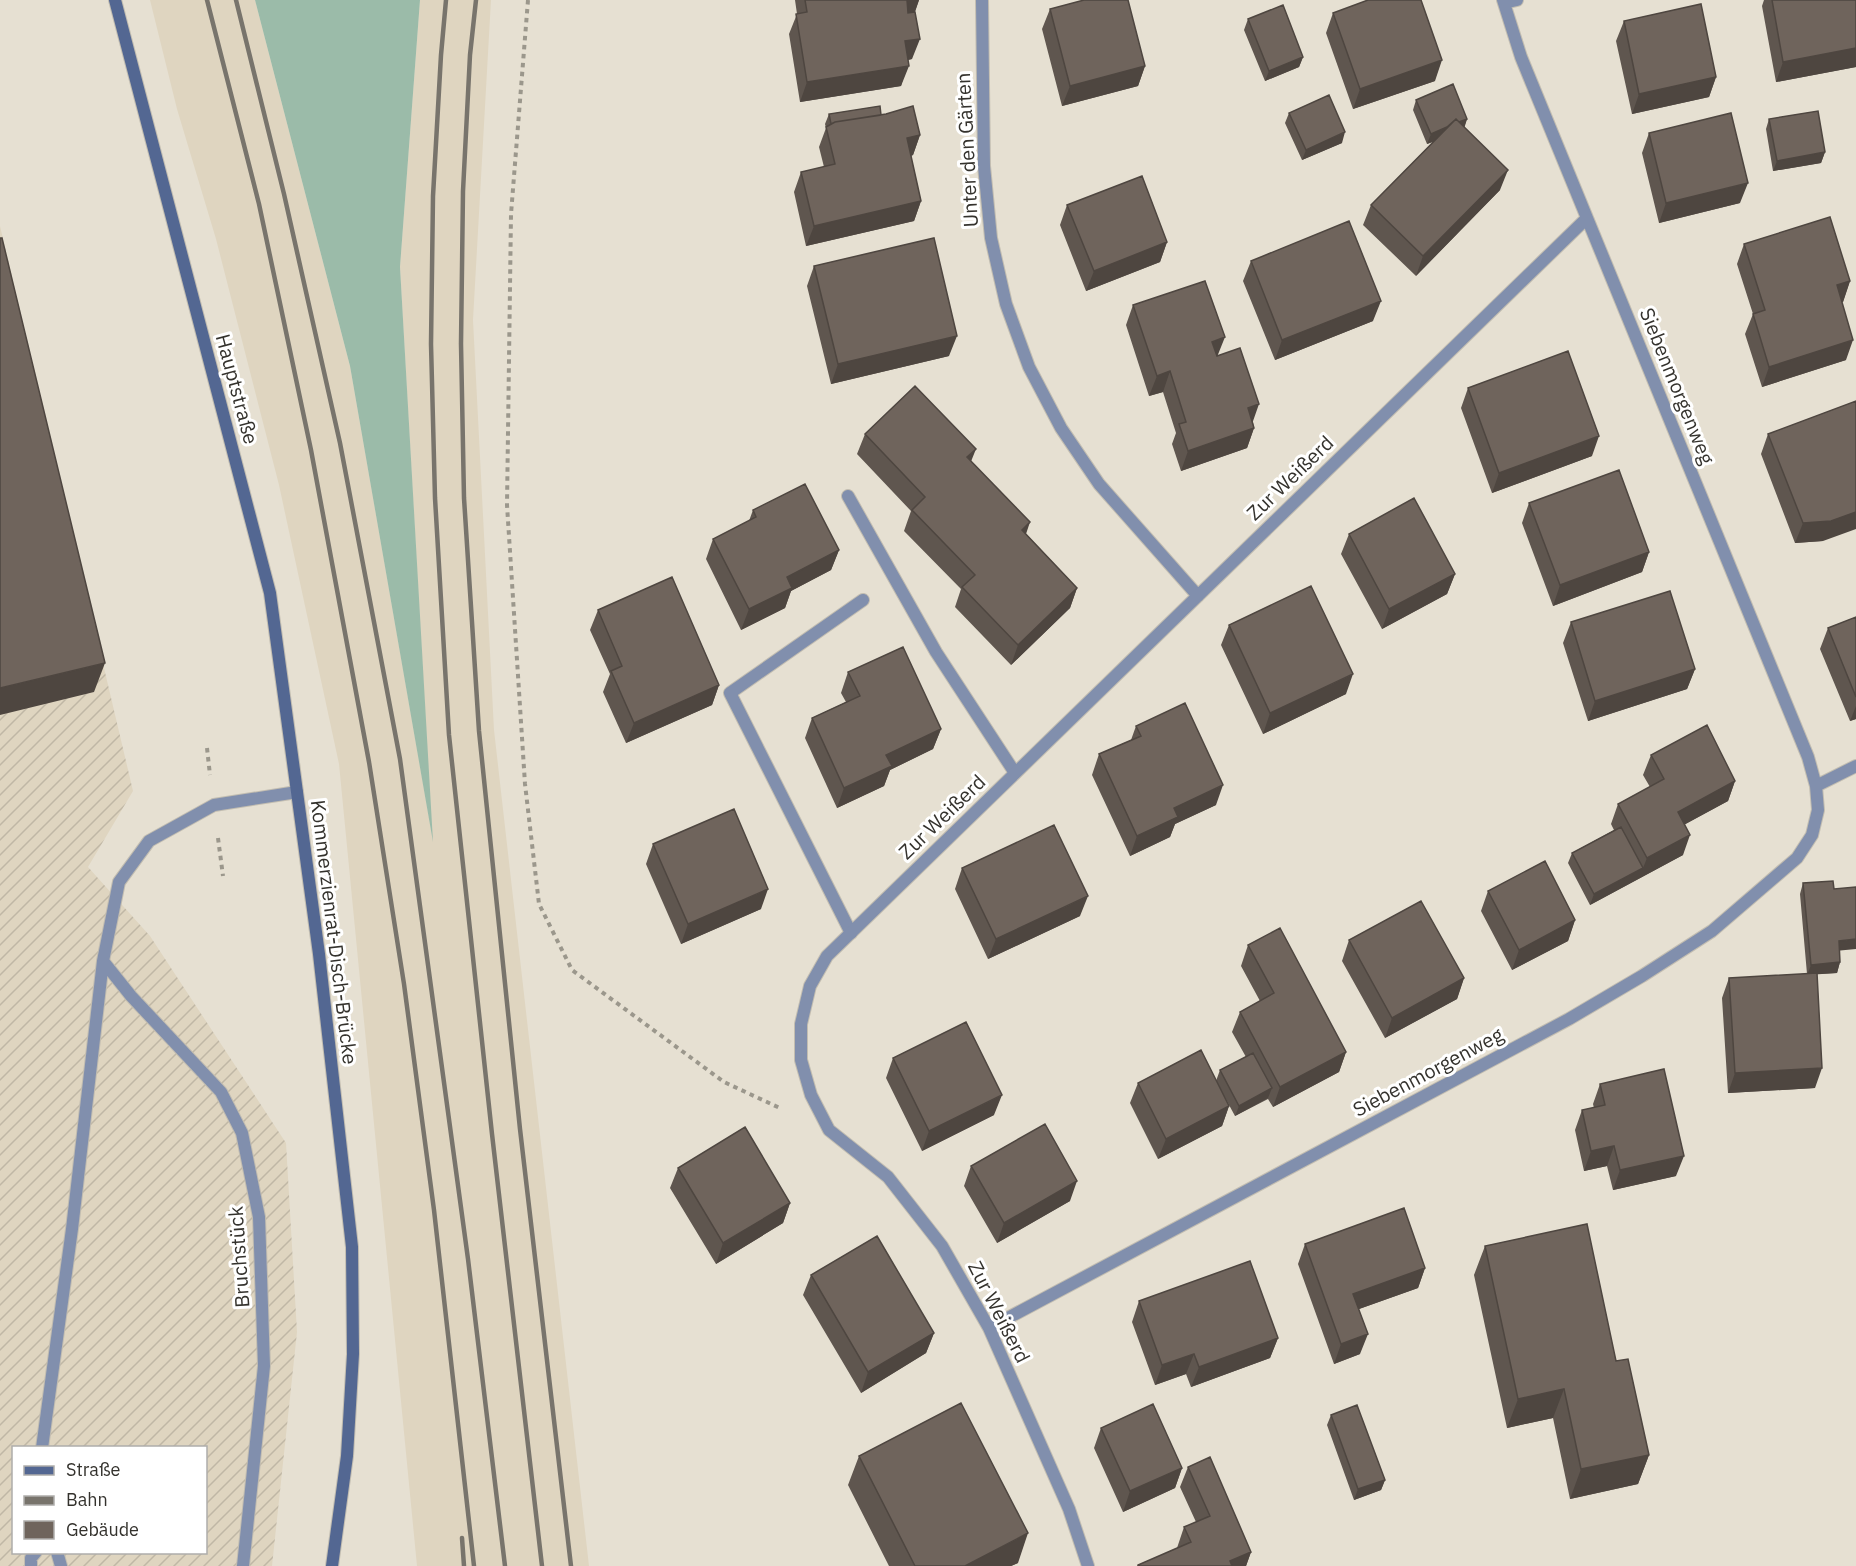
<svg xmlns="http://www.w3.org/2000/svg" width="1856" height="1566" font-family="'IBM Plex Sans',sans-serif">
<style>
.built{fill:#dfd5c0}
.industrial{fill:url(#industrial-furrows);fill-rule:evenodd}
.garden{fill:#9bbba9}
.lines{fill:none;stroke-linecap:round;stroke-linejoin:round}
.lane-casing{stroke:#c2bdb1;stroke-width:14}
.street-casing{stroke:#c2bdb1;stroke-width:14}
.secondary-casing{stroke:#c2bdb1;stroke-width:14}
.path{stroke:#9b978c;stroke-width:4;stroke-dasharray:4.5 4.5;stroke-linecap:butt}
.lane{stroke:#818fad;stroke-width:12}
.street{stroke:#818fad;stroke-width:12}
.secondary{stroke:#536792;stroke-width:12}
.rail{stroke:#78746c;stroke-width:4.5}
.wall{fill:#5f564f}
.shaded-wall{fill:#4e4640}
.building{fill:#6f645c;stroke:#4e4640;stroke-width:1.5}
.labels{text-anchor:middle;stroke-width:6;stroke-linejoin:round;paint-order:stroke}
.street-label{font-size:20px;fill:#34322d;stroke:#fff}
</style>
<defs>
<pattern id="industrial-furrows" width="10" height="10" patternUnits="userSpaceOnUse" patternTransform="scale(1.5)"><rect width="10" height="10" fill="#dfd5c0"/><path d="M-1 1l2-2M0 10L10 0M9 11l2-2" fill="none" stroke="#c0b7a5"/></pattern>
</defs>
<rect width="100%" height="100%" fill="#e6e0d2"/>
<!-- built -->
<path class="built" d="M150,0H255L350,366L432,835L400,267L420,0H491L473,320L494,730L589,1566H417L339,764L279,485L216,239L177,109Z"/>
<!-- industrial -->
<path class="industrial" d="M0,226L133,791L88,867L150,936L286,1143L297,1332L272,1566H0ZM14,1448H206V1552H14Z"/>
<!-- garden -->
<path class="garden" d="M255,0H420L400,267L433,842L350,366Z"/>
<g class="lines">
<defs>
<path id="lane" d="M848,496L936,652L1015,773
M851,933L730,693L863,600
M103,961L131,996L221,1092L242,1133L259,1217L264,1366L243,1566
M42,1448L72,1229L103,961L119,882L149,841L214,805L297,792
M57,1552L61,1566
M31,1566V1558L36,1552"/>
<path id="street" d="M982,0L984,166L991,238L1006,304L1029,367L1061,428L1099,484L1198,596
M1504,3L1517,0
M1816,786L1856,766
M989,1328L1569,1019L1642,976L1712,931L1797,858L1812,835L1818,810L1816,786L1808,757L1521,57L1503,0
M1088,1566L1069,1509L989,1328L942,1246L888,1177L829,1130L811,1095L801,1060V1024L810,986L827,956L1587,218"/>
<path id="secondary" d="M115,0L270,593L297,792L319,954L352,1247L353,1354L347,1456L332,1566"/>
</defs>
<!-- lane casing -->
<use href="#lane" class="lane-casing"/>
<!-- street casing -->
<use href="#street" class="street-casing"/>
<!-- secondary casing -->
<use href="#secondary" class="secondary-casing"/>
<!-- path -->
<path class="path" d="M528,0L511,214L507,505L525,784L539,904L572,970L724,1082L782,1109
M207,748L210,775
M218,838L223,876"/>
<!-- lane -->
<use href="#lane" class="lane"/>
<!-- street -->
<use href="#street" class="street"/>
<!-- secondary -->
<use href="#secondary" class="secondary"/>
<!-- rail -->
<path class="rail" d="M207,0L259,204L311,450L369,762L404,984L434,1210L474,1566
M236,0L284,194L340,443L400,759L468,1259L505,1566
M446,0L441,55L433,196L431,344L435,498L449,735L492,1134L542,1566
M476,0L470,55L463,191L461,344L464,498L479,731L520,1129L571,1566
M462,1538L464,1566"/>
</g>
<!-- wall -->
<path class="wall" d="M795,0H919L915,12L912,59L908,60L901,86L800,102L789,34L797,14Z
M1764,0H1856V67L1776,82L1762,6Z
M1050,9L1145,66L1138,86L1062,106L1042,29Z
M1333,13L1435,81L1353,109L1326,33Z
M1248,19L1303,57L1299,67L1265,81L1244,30Z
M1624,21L1716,77L1709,97L1632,114L1616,41Z
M1416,100L1467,119L1464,127L1500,190L1416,276L1363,225L1371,205L1433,142L1427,144L1413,110Z
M1289,113L1342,143L1302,160L1285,123Z
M829,114L881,115L920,135L913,155L911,156L921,201L914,221L806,246L794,192L801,172L824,167L819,147L826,128L825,124Z
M1769,119L1825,152L1821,163L1773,171L1766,129Z
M1649,133L1740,203L1659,223L1642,153Z
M1067,205L1167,242L1160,262L1086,291L1060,225Z
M1744,244L1850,281L1843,302H1842L1846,360L1762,387L1745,334L1753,314L1737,264Z
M1251,261L1373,321L1275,360L1243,281Z
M814,266L949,356L831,384L807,286Z
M1133,305L1218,355L1253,422L1254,428L1247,448L1181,471L1172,444L1176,433L1163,392L1149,396L1126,325Z
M1468,388L1592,456L1492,493L1461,408Z
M865,434L971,462L1026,534L1077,588L1070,608L1011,665L955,607L961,589L904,531L911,511L857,454Z
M1768,434L1823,541L1795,543L1761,454Z
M1529,503L1649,552L1642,572L1553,606L1522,523Z
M753,510L839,550L831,570L791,591L785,608L741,630L706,559L713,539L749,521Z
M1349,534L1455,574L1447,594L1382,629L1341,554Z
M598,610L719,685L712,705L626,743L603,692L610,674L590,630Z
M1856,617V719L1850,721L1820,649L1828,628Z
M1571,622L1695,669L1687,689L1588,721L1563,643Z
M1229,625L1346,694L1263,734L1221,645Z
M848,672L941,729L933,749L890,770L884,786L837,808L805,738L812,718L846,702L841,693Z
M1136,726L1216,805L1175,824L1170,837L1130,856L1092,775L1099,754L1131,740Z
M1651,755L1735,781L1728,801L1685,824L1683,855L1590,905L1568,863L1572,853L1614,830L1611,824L1618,804L1650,787L1643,775Z
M653,844L761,909L681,944L646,864Z
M962,868L1080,916L988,959L955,889Z
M1803,883L1840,951V962L1837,973L1817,974L1815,1088L1728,1093L1722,998L1729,978L1807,974L1800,894Z
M1488,891L1575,920L1568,941L1512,970L1481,911Z
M1349,940L1464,978L1457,999L1385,1038L1342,961Z
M1248,945L1346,1052L1339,1072L1273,1107L1268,1099L1235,1116L1216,1081L1220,1070L1246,1057L1232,1032L1240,1012L1260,1001L1241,966Z
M893,1058L994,1115L922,1151L886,1078Z
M1138,1083L1229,1106L1222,1126L1158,1159L1130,1103Z
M1600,1084L1676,1176L1613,1190L1607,1166L1584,1171L1575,1130L1582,1110L1594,1108L1593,1104Z
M971,1166L1070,1201L997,1243L964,1186Z
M678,1168L790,1203L783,1223L716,1264L670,1188Z
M1305,1244L1425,1268L1418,1288L1359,1309L1360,1354L1334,1364L1298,1264Z
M1485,1246L1616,1361L1649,1455L1638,1484L1570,1499L1553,1418L1507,1428L1474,1275Z
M811,1275L934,1333L926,1353L861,1393L803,1295Z
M1139,1301L1278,1338L1270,1358L1191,1387L1186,1374L1155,1385L1132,1322Z
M1331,1415L1385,1480L1381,1490L1354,1500L1327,1425Z
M1101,1428L1182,1468L1175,1488L1123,1512L1094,1448Z
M859,1456L1018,1563L1011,1566H889L848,1485Z
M1188,1467L1251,1552L1246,1566H1137L1177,1548L1184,1527L1196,1522L1180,1487Z"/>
<!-- shaded-wall -->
<path class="shaded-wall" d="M905,0H919L914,14L899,17Z
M920,39L912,59L898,62L905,41Z
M1856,48V67L1776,82L1783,62Z
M1303,57L1299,67L1265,81L1269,71Z
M1442,60L1435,81L1353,109L1360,89Z
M909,66L901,86L800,102L807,82Z
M1145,66L1138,86L1062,106L1070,86Z
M1716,77L1709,97L1632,114L1639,94Z
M1467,119L1464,129L1427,144L1431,134Z
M1345,132L1342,143L1302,160L1306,150Z
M920,135L913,155L899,159L907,138Z
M1825,152L1821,163L1773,171L1777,161Z
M1508,170L1500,190L1416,276L1423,256Z
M1748,183L1740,203L1659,223L1666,203Z
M921,201L914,221L806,246L814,226Z
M1167,242L1160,262L1086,291L1094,271Z
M1850,281L1843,302L1829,306L1837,285Z
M1381,301L1373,321L1275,360L1282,340Z
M957,336L949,356L831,384L838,364Z
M1225,337L1217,357L1212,342Z
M1853,340L1846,360L1762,387L1769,367Z
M1170,371L1163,392L1149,396L1157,376Z
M1259,404L1252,424L1248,408Z
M1254,428L1247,448L1181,471L1188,451Z
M1599,436L1592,456L1492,493L1499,473Z
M976,449L968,469L967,457Z
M1856,512V529L1823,541L1795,543L1803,523Z
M1030,522L1023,543L1022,530Z
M839,550L831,570L791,591L785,608L741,630L749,609L787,577Z
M1649,552L1642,572L1553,606L1560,585Z
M1455,574L1447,594L1382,629L1389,609Z
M1077,588L1070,608L1011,665L1018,645Z
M105,663L94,692L0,715V688Z
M1695,669L1687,689L1588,721L1595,701Z
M1353,674L1346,694L1263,734L1270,713Z
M719,685L712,705L626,743L634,723Z
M1856,706V719L1850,721Z
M941,729L933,749L890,770L884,786L837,808L844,788L886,755Z
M1735,781L1728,801L1671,832L1678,812Z
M1223,785L1216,805L1175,824L1170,837L1130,856L1137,836L1174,808Z
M1690,835L1683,855L1590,905L1594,894L1643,868L1647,858Z
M768,889L761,909L681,944L688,924Z
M1088,896L1080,916L988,959L996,939Z
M1575,920L1568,941L1512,970L1519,950Z
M1856,939V949L1835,951L1839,941Z
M1840,962L1837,973L1807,975L1811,965Z
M1464,978L1457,999L1385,1038L1392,1018Z
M1346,1052L1339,1072L1273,1107L1280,1087Z
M1822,1068L1815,1088L1728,1093L1735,1073Z
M1272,1088L1268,1098L1235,1116L1239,1106Z
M1002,1095L994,1115L922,1151L929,1131Z
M1229,1106L1222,1126L1158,1159L1166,1139Z
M1614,1146L1607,1166L1584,1171L1591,1151Z
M1684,1156L1676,1176L1613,1190L1620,1170Z
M1077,1181L1070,1201L997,1243L1004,1223Z
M790,1203L783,1223L716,1264L723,1243Z
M1425,1268L1418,1288L1345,1314L1353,1294Z
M934,1333L926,1353L861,1393L868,1372Z
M1368,1334L1360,1354L1334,1364L1341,1344Z
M1278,1338L1270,1358L1191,1387L1199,1367Z
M1194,1354L1186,1374L1155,1385L1162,1365Z
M1564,1389L1553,1418L1507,1428L1518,1399Z
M1649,1455L1638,1484L1570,1499L1581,1469Z
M1182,1468L1175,1488L1123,1512L1130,1491Z
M1385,1480L1381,1490L1354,1500L1358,1489Z
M1028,1533L1018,1563L1011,1566H965Z
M1251,1552L1246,1566H1228L1230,1561Z"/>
<!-- building -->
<path class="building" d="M805,0H907L908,13L915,12L920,39L905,41L909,66L807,82L796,14L807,12Z
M1084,0H1128L1145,66L1070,86L1050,9Z
M1368,0H1421L1442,60L1360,89L1333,13Z
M1772,0H1856V48L1783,62Z
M1701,4L1716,77L1639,94L1624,21Z
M1283,5L1303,57L1269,71L1248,19Z
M1453,84L1467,119L1459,122L1456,119L1447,127L1431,134L1416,100Z
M1329,95L1345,132L1306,150L1289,113Z
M880,106L881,115L835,122L831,124L829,114Z
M913,106L920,135L907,138L921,201L814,226L801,172L835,164L826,127L835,122L886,114Z
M1818,111L1825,152L1777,161L1769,119Z
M1731,113L1748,183L1666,203L1649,133Z
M1456,119L1508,170L1423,256L1371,205Z
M1142,176L1167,242L1094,271L1067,205Z
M1830,217L1850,281L1837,285L1853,340L1769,367L1753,314L1765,310L1744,244Z
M1349,221L1381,301L1282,340L1251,261Z
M0,238H2L105,663L0,688Z
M934,238L957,336L838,364L814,266Z
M1205,281L1225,337L1212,342L1217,356L1240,348L1259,404L1248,408L1254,428L1188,451L1179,424L1186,422L1170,371L1157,376L1133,305Z
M1568,351L1599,436L1499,473L1468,388Z
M915,386L976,449L967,457L1030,522L1022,530L1077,588L1018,645L962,587L975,575L912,510L925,497L865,434Z
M1856,401V512L1831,521L1803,523L1768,434Z
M1619,470L1649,552L1560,585L1529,503Z
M805,484L839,550L787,577L792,588L749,609L713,539L756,517L753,510Z
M1414,498L1455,574L1389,609L1349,534Z
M672,577L719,685L634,723L611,671L622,666L598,610Z
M1311,586L1353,674L1270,713L1229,625Z
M1670,591L1695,669L1595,701L1571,622Z
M1856,617V697L1828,628Z
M903,647L941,729L886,755L892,766L844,788L812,718L860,696L848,672Z
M1185,703L1223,785L1174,808L1178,817L1137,836L1099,754L1141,736L1136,726Z
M1707,725L1735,781L1678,812L1690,835L1647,858L1618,804L1664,779L1651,755Z
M734,809L768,889L688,924L653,844Z
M1054,825L1088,896L996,939L962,868Z
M1621,827L1643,868L1594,894L1572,853Z
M1545,861L1575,920L1519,950L1488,891Z
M1833,881L1834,889L1856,887V939L1839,941L1840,962L1811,965L1803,883Z
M1421,901L1464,978L1392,1018L1349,940Z
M1280,928L1346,1052L1280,1087L1240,1012L1274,993L1248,945Z
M1817,973L1822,1068L1735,1073L1729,978Z
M966,1022L1002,1095L929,1131L893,1058Z
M1201,1050L1229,1106L1166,1139L1138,1083Z
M1253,1053L1272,1088L1239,1106L1220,1070Z
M1664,1069L1684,1156L1620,1170L1614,1146L1591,1151L1582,1110L1605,1105L1600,1084Z
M1045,1124L1077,1181L1004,1223L971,1166Z
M745,1127L790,1203L723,1243L678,1168Z
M1404,1208L1425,1268L1353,1294L1368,1334L1341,1344L1305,1244Z
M1587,1224L1616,1361L1628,1359L1649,1455L1581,1469L1564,1389L1518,1399L1485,1246Z
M877,1236L934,1333L868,1372L811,1275Z
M1250,1261L1278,1338L1199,1367L1194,1354L1162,1365L1139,1301Z
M961,1403L1028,1533L965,1566H915L859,1456Z
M1153,1404L1182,1468L1130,1491L1101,1428Z
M1357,1405L1385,1480L1358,1489L1331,1415Z
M1210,1457L1251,1552L1230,1561L1232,1566H1138V1565L1191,1542L1184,1527L1210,1516L1188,1467Z"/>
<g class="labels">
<!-- street labels -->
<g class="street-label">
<text transform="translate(967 150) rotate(-93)" y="7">Unter den Gärten</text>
<text transform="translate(1677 386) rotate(68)" y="7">Siebenmorgenweg</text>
<text transform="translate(237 389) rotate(75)" y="7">Hauptstraße</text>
<text transform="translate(1290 478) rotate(-44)" y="7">Zur Weißerd</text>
<text transform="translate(942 817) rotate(-44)" y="7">Zur Weißerd</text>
<text transform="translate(334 932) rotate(83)" y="7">Kommerzienrat-Disch-Brücke</text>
<text transform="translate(1428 1072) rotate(-28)" y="7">Siebenmorgenweg</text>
<text transform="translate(239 1257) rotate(-94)" y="7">Bruchstück</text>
<text transform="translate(999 1312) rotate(63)" y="7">Zur Weißerd</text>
</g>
</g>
<!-- legend -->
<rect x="12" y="1446" width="195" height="108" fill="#ffffff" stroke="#aeadab" stroke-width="1.5"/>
<rect x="24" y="1466" width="30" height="9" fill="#536792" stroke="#aeadab" stroke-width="1.5"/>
<text x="66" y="1476" font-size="18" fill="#34322d">Straße</text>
<rect x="24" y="1496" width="30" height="9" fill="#78746c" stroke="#aeadab" stroke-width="1.5"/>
<text x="66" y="1506" font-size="18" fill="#34322d">Bahn</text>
<rect x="24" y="1521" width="30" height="18" fill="#6f645c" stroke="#aeadab" stroke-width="1.5"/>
<text x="66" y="1536" font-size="18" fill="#34322d">Gebäude</text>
</svg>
